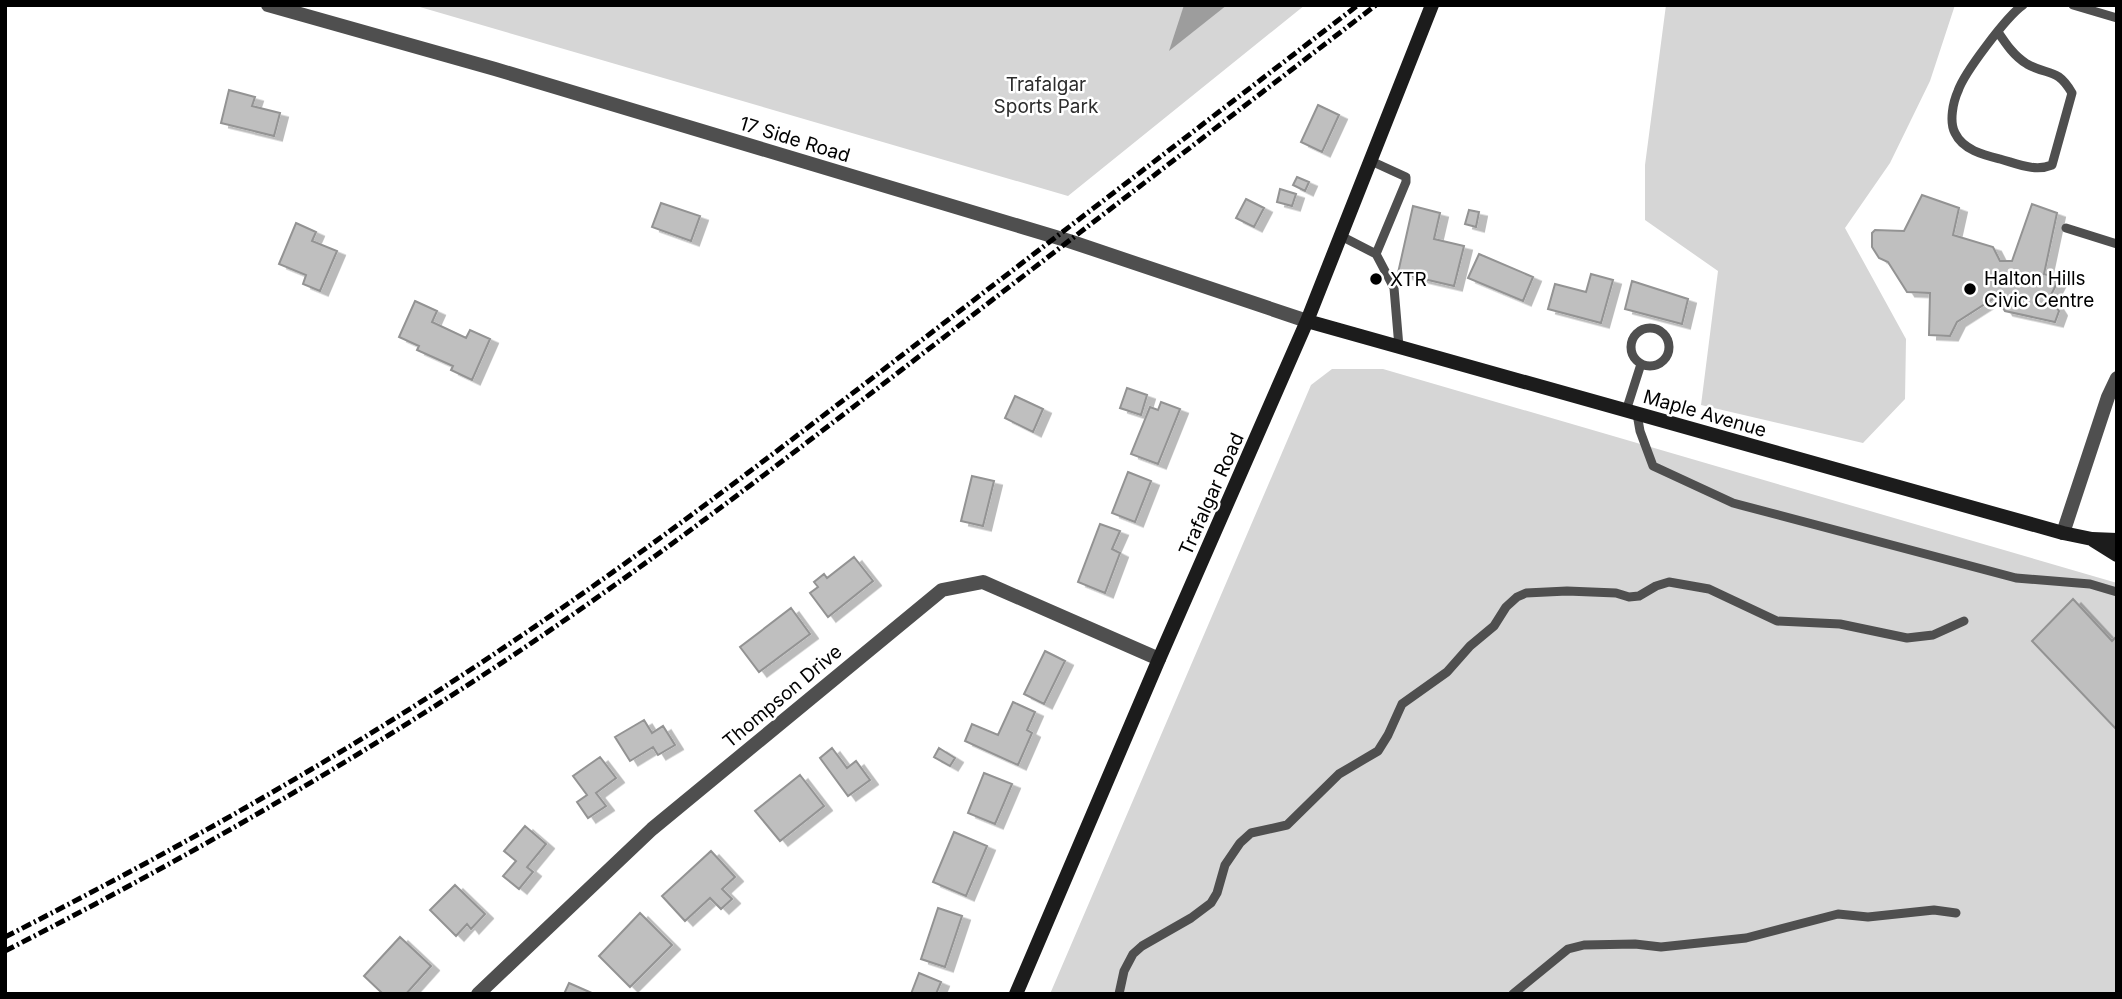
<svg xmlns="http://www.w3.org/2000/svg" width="2122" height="999" font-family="Inter,sans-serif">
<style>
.green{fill:#d6d6d6}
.water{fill:#9d9d9d}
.building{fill:#bfbfbf;stroke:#939393;stroke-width:2;filter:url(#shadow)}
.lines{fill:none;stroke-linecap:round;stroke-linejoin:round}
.service{stroke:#4f4f4f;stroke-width:9}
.minor{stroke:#4f4f4f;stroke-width:14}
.tertiary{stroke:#4f4f4f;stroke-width:14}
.secondary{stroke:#1c1c1c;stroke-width:14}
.rail{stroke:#000;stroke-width:5;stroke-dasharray:10 3.5 2 3.5;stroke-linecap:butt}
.poi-dot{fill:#000;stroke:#fff;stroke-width:2.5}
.labels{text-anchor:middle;stroke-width:5;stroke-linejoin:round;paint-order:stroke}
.park-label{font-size:19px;fill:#2d2d2d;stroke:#fff}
.street-label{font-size:19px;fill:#000;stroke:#fff}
.poi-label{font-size:19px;fill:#000;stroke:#fff;text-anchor:start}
</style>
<defs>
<filter id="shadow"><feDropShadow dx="8" dy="4.5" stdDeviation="0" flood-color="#0004"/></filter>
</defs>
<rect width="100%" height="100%" fill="#fff"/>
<!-- green -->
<path class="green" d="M413,5H1305L1068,196Z
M1666,5H1955L1930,81L1890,163L1845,228L1906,339L1905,399L1863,443L1701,405L1718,271L1645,220V165Z
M1332,369H1383L2117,583V994H1050L1311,385Z"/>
<!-- water -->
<path class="water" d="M1184,5H1227L1169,51Z"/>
<!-- building -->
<path class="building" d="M229,90L255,97L252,106L280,113L274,136L221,123Z
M1318,105L1339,115L1322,152L1301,142Z
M1297,177L1309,182L1305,191L1293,185Z
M1280,189L1296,194L1292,206L1277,202Z
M1922,195L1959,208L1953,235L1993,247L2000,261H2012L2032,204L2057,213L2044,274L2055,277L2058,281L2050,297L2059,311L2055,322L2005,311L1996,297L1957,322L1950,336L1929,335L1930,293L1907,292L1888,262L1879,258L1872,247V233L1875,230L1904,231Z
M1246,199L1264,208L1254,227L1236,218Z
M661,203L700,216L691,241L652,227Z
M1413,206L1440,213L1434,239L1464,246L1454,286L1398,273Z
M1469,210L1479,212L1476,227L1465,224Z
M296,223L316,232L312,241L337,251L320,291L303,284L306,275L279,264Z
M1479,254L1533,277L1523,301L1468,278Z
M1591,274L1613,280L1601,323L1548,309L1555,284L1586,292Z
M1632,281L1688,299L1682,324L1625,309Z
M415,301L437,311L432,322L466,338L470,330L490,339L472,380L451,370L453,366L417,350L419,346L399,337Z
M1127,388L1147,395L1141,415L1120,408Z
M1015,396L1043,409L1033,432L1005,418Z
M1161,402L1180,409L1158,464L1131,454L1150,407L1158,410Z
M1128,472L1151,481L1135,522L1112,513Z
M972,476L994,481L983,526L961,521Z
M1100,524L1120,531L1112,549L1120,553L1105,593L1078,582Z
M854,557L873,581L828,617L810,593L818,587L814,582L824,574L827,578Z
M2073,599L2112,641L2117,636V730L2032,641Z
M791,608L810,634L759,672L740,647Z
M1045,651L1065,661L1044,704L1024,694Z
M1013,702L1035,712L1027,730L1032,733L1018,765L965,741L972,724L998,735Z
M644,720L652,733L663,726L675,745L658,755L653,747L630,761L615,737Z
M832,748L847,768L856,761L870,780L848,796L820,758Z
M939,748L955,758L950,766L934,757Z
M600,757L616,778L596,793L606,806L588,818L577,802L587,795L573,776Z
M984,773L1012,784L995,824L968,813Z
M800,775L824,806L780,841L755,811Z
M525,826L546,844L527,867L533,872L519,889L503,876L516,861L504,851Z
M954,832L987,846L966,896L933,882Z
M711,851L735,877L722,889L732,899L721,909L710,898L685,921L662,896Z
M455,885L485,914L471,929L467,924L456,936L430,910Z
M938,908L962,916L945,967L921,959Z
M640,913L672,945L630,987L599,956Z
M400,937L431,966L406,994H383L364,976Z
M919,973L941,982L936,994H911Z
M569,983L594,994H564Z"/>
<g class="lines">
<!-- service -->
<path class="service" d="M2073,5L2117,18
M1998,32C2006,44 2014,56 2027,64C2048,76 2057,67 2072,93L2052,165C2035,172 2018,164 2000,159C1984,155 1963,150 1955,133C1949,122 1953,102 1958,91C1964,73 2007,16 2023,5
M1371,161L1406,177V182L1376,254
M2066,228L2117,244
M1341,236L1376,254L1394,288L1399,347
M1631 347a19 19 0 1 1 38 0a19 19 0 1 1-38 0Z
M1626,411L1641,364
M1637,414L1640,431L1653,466L1733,503L2016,578L2090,584L2117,592
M1119,994L1124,971L1133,954L1142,946L1191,918L1211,903L1217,893L1225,865L1240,843L1251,833L1287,825L1339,774L1378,751L1388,735L1402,704L1447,672L1470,646L1494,626L1506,607L1517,597L1526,593L1567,591L1616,593L1629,597L1639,596L1656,586L1669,582L1709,589L1777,621L1840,624L1907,638L1933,635L1964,621
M1513,994L1568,949L1584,945L1635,944L1661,947L1746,938L1838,914L1868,917L1934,910L1956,913"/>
<!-- minor -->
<path class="minor" d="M2063,533L2108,397L2117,378
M478,994L652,829L942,590L983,582L1159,659"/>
<!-- tertiary -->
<path class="tertiary" d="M268,5L495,69L1069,241L1307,321"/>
<!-- secondary -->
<path class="secondary" d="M1307,321L2063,533L2092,539L2117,540
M2093,540L2117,555
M1016,994L1159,659L1307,321L1432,5"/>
<!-- rail -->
<path class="rail" d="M5,937C180,848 350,752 512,642C652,548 785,445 918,343C1065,230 1211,118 1358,5
M5,951C180,862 349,764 512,656C647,566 775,467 904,368C1061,247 1218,126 1376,5"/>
</g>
<!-- markers -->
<g class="poi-dot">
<circle cx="1376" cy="279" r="7"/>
<circle cx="1970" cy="289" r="7"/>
</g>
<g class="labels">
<!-- park labels -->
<g class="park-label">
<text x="1046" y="91">Trafalgar<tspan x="1046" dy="22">Sports Park</tspan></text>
</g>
<!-- street labels -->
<g class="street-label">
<text transform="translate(795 139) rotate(17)" y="7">17 Side Road</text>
<text transform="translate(1705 413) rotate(16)" y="7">Maple Avenue</text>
<text transform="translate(1211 494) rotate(-66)" y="7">Trafalgar Road</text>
<text transform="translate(782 696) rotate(-40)" y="7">Thompson Drive</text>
</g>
<!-- poi labels -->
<g class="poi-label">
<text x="1984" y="285">Halton Hills<tspan x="1984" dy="22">Civic Centre</tspan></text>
<text x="1390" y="286">XTR</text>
</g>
</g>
<!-- border -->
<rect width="2122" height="999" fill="none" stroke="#000000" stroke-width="14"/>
</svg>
